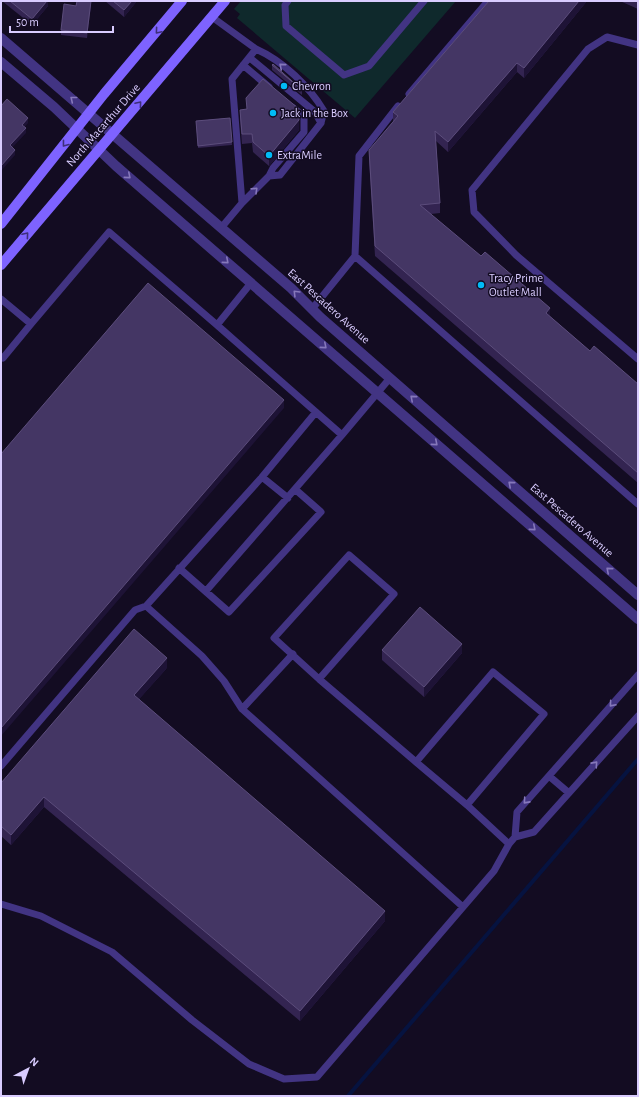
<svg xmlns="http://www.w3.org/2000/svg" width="639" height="1097" font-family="'Alegreya Sans',sans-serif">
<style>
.green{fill:#0f292c}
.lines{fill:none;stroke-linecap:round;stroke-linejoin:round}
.stream{stroke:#061340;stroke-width:4}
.service{stroke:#423483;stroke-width:7}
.tertiary{stroke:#423483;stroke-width:10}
.secondary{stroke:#7e63ff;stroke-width:10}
.wall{fill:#332451}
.shaded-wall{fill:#1e1336}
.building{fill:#443664;stroke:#5c4d7c}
.oneway{stroke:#3e2f7a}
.oneway2{stroke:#8678bb}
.poi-dot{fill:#00bbf7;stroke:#130c22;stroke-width:1.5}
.labels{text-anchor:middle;stroke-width:3;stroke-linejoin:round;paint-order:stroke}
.poi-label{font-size:12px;fill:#d9ccff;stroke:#130c22;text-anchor:start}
.street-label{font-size:12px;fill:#d9ccff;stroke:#130c22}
</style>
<rect width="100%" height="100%" fill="#130c22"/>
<!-- green -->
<path class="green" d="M241,1H456L355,118L237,18L240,14L234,9Z"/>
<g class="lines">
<!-- stream -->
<path class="stream" d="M348,1096L638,759"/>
<!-- service -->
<path class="service" d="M288,1L285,5L286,26L344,75L369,66L424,1
M212,17L256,49L232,79L242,203L221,228
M638,45L607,37L588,49L472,190L474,212L516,255L638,359
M250,58L315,112L321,123
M243,65L269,87
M409,94L488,1
M269,176L273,168L304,132V116L292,107
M242,203L269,176L280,175L321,123L324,111C309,86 283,61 256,49
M355,256L638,504
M1,299L31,324L3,358
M312,309L355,256L359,156L398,106
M31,324L109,232L217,325L251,283
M217,325L342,435L390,378
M262,477L288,498
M179,568L229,612L321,512L296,490
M206,591L342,435
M146,606L202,656L224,681L242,709L463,907
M319,679L274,638L349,555L394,594L319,679L416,762L493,672L544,714L467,805L509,844
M242,709L293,654
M416,762L467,805
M1,766L135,610L146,606L262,477L316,412
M549,776L569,793
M515,837L517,812L638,675
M1,904L41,916L112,952L192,1020L249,1064L284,1079L317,1077L494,871L509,844L515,837L534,832L638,716"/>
<!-- tertiary -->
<path class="tertiary" d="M1,38L291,288L320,317L638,595
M1,62L54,107L116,166L638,619"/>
<!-- secondary -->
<path class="secondary" d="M1,224L104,94L182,1
M1,265L225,1"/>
</g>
<!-- wall -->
<path class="wall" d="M2,1H48V6L32,25Z
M105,1H137L124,17Z
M489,1H587L524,78L517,72L448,152L436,141L440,203V213L431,214L590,351L638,384V483L375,256L369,160V150L393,122V112Z
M620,1H638V9Z
M91,5L87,38L61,35V30L76,6Z
M272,65L302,90V95L272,70Z
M246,98L299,130L269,166L253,152L252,143L242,144L240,120V110L247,109Z
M230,118L232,145L198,148L196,121Z
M382,650L462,653L424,697L382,660Z
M167,668L139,699L385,921L300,1021L44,807L11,845L1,836V783Z"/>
<!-- shaded-wall -->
<path class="shaded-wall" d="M47,1H48V6L32,25V19Z
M91,1V5L87,38V33Z
M132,1H137L124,17V10Z
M579,1H587L524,78V68Z
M517,63V72L448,152V142Z
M28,118V123L22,130V125Z
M299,120V130L269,166V156Z
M26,128V133L10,150V145Z
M15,150V155L1,171V166Z
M550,308V318L546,313Z
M284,400V408L1,736V728Z
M462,644V653L424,697V687Z
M167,658V668L134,705V695Z
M44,797V807L11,845V835Z
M385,911V921L300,1021V1011Z"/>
<!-- building -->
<path class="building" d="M10,1H47L32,19Z
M77,1H91L87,33L61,30L64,4L76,6Z
M113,1H132L124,10Z
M489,1H579L524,68L517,63L448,142L435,131L440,203L420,205L481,256L485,252L550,308L546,313L590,351L594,346L638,384V473L375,246L369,150L398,116L393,112Z
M273,64L302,90L272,65Z
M263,79L299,109V120L269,156L253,142L252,134H242L240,110L247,109L246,98Z
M7,99L28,118L22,125L26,128L10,145L15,150L1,166V106Z
M230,118L232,142L198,146L196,121Z
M148,283L284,400L1,728V454Z
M420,607L462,644L424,687L382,650Z
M134,629L167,658L134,695L385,911L300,1011L44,797L11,835L1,826V783Z"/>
<!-- one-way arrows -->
<defs><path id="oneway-chevron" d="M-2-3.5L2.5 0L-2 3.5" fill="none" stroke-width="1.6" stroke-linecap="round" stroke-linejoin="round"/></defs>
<g class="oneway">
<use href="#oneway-chevron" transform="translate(158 31) rotate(130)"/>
<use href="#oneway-chevron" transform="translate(139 104) rotate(-50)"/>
<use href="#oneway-chevron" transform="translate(65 144) rotate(128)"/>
<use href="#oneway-chevron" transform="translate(26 235) rotate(-50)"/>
</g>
<g class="oneway2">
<use href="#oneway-chevron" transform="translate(282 66) rotate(-140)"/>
<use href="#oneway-chevron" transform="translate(73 99) rotate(-141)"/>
<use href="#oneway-chevron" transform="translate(128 176) rotate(41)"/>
<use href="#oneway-chevron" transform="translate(255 190) rotate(-44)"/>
<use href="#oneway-chevron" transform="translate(226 261) rotate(41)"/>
<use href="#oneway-chevron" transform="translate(296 293) rotate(-135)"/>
<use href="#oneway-chevron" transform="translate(324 346) rotate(41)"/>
<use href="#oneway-chevron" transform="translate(413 398) rotate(-139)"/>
<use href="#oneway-chevron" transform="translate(435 443) rotate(41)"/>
<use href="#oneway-chevron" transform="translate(511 484) rotate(-139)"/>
<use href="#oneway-chevron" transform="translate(533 528) rotate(41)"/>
<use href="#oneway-chevron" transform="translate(609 570) rotate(-139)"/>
<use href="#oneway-chevron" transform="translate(612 704) rotate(131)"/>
<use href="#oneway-chevron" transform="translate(595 764) rotate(-48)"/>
<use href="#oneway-chevron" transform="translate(526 801) rotate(132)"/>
</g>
<!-- markers -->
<g class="poi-dot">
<circle cx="284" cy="86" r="4"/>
<circle cx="273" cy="113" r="4"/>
<circle cx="269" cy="155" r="4"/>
<circle cx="481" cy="285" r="4"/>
</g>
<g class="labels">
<!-- poi labels -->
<g class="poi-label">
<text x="292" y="90">Chevron</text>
<text x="281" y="117">Jack in the Box</text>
<text x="277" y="159">ExtraMile</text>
<text x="489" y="282">Tracy Prime<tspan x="489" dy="14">Outlet Mall</tspan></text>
</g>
<!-- street labels -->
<g class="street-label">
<text transform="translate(103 125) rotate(-49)" y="4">North Macarthur Drive</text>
<text transform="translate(329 306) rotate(42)" y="4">East Pescadero Avenue</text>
<text transform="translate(572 520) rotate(41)" y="4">East Pescadero Avenue</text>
</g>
</g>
<!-- border -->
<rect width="639" height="1097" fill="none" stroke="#d9ccff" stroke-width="4"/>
<!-- north arrow -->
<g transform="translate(28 1069) rotate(41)" stroke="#130c22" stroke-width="3" paint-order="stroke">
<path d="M0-3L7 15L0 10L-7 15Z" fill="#d9ccff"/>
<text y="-6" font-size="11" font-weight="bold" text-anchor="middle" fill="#d9ccff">N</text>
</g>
<!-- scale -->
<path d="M10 26v6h103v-6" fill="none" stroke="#d9ccff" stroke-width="2"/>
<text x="16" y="26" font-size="12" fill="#d9ccff" stroke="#130c22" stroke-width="3" paint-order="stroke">50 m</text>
</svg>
